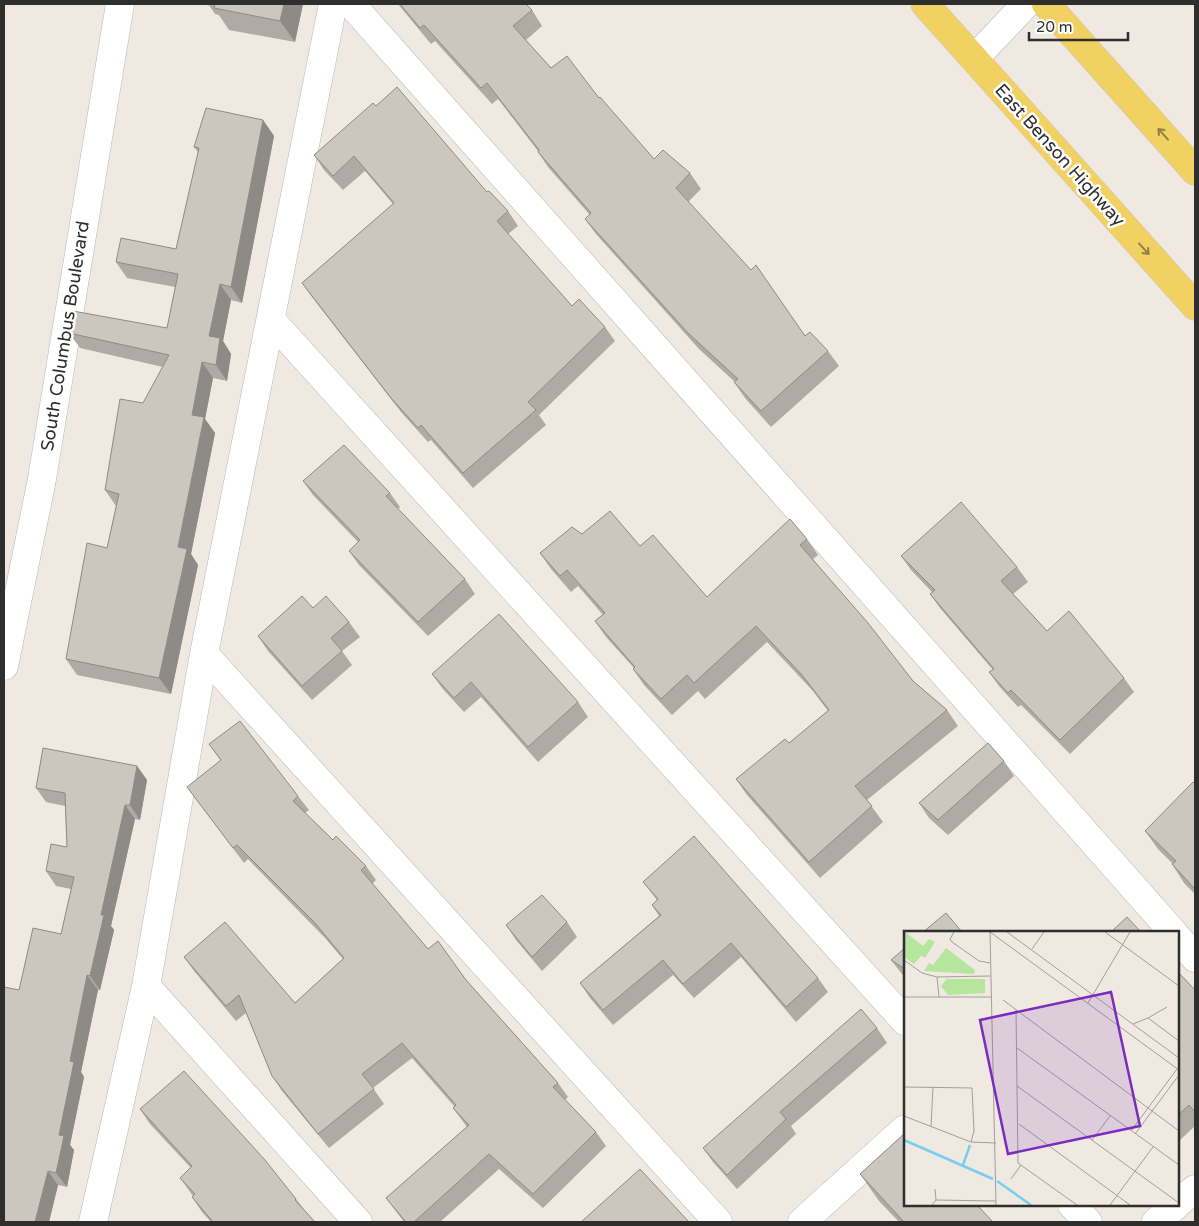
<svg xmlns="http://www.w3.org/2000/svg" width="1199" height="1226" font-family="'Varela Round',sans-serif">
<style>
.lines{fill:none;stroke-linecap:round;stroke-linejoin:round}
.minor-casing{stroke:#b4b7c1;stroke-width:29}
.major-casing{stroke:#c9c9c9;stroke-width:29}
.minor{stroke:#fff;stroke-width:28}
.major{stroke:#f2d163;stroke-width:28}
.wall{fill:#afaba4}
.shaded-wall{fill:#8e8b86}
.building{fill:#cbc7bf;stroke:#8e8b86}
.oneway{stroke:#908048}
.labels{text-anchor:middle;stroke-width:5;stroke-linejoin:round;paint-order:stroke}
.street-label{font-size:18px;fill:#2e2e2e;stroke:#fff}
.inset-river{fill:none;stroke:#75cff0;stroke-width:2.5}
.inset-road{fill:none;stroke:#a29e99;stroke-width:1}
.view{fill:#7b2cbf;fill-opacity:0.15;stroke:#7b2cbf;stroke-width:2.5}
.inset-edge{fill:none;stroke:#2e2e2e;stroke-width:2.5}
</style>
<rect width="100%" height="100%" fill="#efe9e1"/>
<g class="lines">
<defs>
<path id="minor" d="M351,4L1173,932
M974,59L1026,4
M271,320L905,1021
M204,654L718,1222
M4,666L42,479L120,4
M1178,938L1195,958
M146,986L358,1222
M1178,1203L1195,1189
M1072,1205L1088,1222
M93,1222L146,986L204,654L333,4
M802,1222L905,1129
M1156,1222L1176,1205"/>
<path id="major" d="M925,4L1195,306
M1046,4L1195,171"/>
</defs>
<!-- minor casing -->
<use href="#minor" class="minor-casing"/>
<!-- major casing -->
<use href="#major" class="major-casing"/>
<!-- minor -->
<use href="#minor" class="minor"/>
<!-- major -->
<use href="#major" class="major"/>
</g>
<!-- wall -->
<path class="wall" d="M208,4H303L295,42L229,30L219,15L215,14Z
M398,4H526L532,10L542,26L526,40L551,68L599,98L654,159L690,173L701,189L688,202L805,336L828,351L839,366L771,427L745,398L734,382H735L699,349L596,234L585,219L590,215L548,167L538,152V151L498,99L492,104L435,41L431,44Z
M376,106L487,192L508,211L518,226L508,234L572,306L605,327L615,341L539,415L546,425L473,488L431,440L428,442L401,412L312,297L302,283L393,204L365,171L343,190L324,170L314,155Z
M263,120L274,136L242,303L231,300L223,341L231,354L227,381L213,378L205,419L215,433L191,554L198,565L171,694L77,675L66,659L107,548L116,506L105,490L143,403L163,367L80,348L69,333L167,328L175,287L127,278L116,262L176,249L198,152L194,147Z
M303,481L390,493L400,507L398,509L465,579L475,594L428,636L359,565L349,551L358,542L313,495Z
M582,534L640,546L707,597L807,539L818,555L813,559L913,681L947,710L958,726L867,800L883,822L820,878L747,795L736,779L789,743L828,711L813,691L767,642L705,699L698,691L672,715L644,685L633,669L634,668L606,637L595,621L603,615L578,586L571,592L551,569L540,553Z
M901,556L1017,567L1028,582L1013,594L1047,631L1124,678L1134,692L1070,754L1021,705L1018,707L999,686L989,672L993,670L940,608L930,594L932,592L911,570Z
M313,608L349,622L360,637L342,651L352,665L312,700L268,651L258,636Z
M432,674L578,702L588,717L538,762L481,697L464,712L442,688Z
M209,744L298,796L309,810L305,813L333,840L366,866L376,880L372,884L428,949L466,980L558,1083L568,1097L565,1100L596,1132L606,1146L543,1208L499,1169L440,1222H404L386,1198L467,1127L453,1108L454,1106L412,1058L373,1088L384,1104L329,1148L282,1091L272,1076L246,1013L236,1021L194,971L184,957L295,1003L343,959L325,938L248,859L244,863L187,787L221,761Z
M1004,761L1014,776L948,835L929,818L919,803Z
M137,766L147,780L140,820L135,819L111,926L114,930L100,990H98L81,1072L84,1077L70,1145L74,1150L67,1187L58,1185L49,1222H4L19,990L61,934L71,889L56,886L46,871L67,847L65,806L46,802L36,788Z
M1195,784V894L1184,883L1172,864H1173L1158,849L1145,831Z
M643,882L818,978L828,992L796,1022L741,957L694,998L673,975L613,1025L590,998L580,983L659,916L652,905L657,900Z
M567,922L577,937L542,971L516,940L506,925Z
M905,948V977L902,974L891,960Z
M1178,972L1195,990V1126L1178,1142Z
M877,1028L887,1043L791,1126L796,1134L737,1189L713,1162L703,1148Z
M140,1109L296,1199L306,1212L315,1222H211L202,1212L192,1197L193,1196L180,1178L191,1168L150,1124Z
M860,1174L993,1222H899L879,1201Z"/>
<!-- shaded-wall -->
<path class="shaded-wall" d="M284,4H303L295,42L280,21Z
M263,120L274,136L242,303L231,287Z
M220,284L231,300L223,341L231,354L227,381L216,365L209,336Z
M202,362L213,378L205,419L215,433L191,554L198,565L171,694L159,678L178,547L192,415Z
M137,766L147,780L140,820L130,805Z
M125,805L135,819L111,926L114,930L100,990L90,976L101,915Z
M87,975L98,990L81,1072L84,1077L70,1145L74,1150L67,1187L56,1173L59,1135L70,1061Z
M48,1171L58,1185L49,1222H35Z"/>
<!-- building -->
<path class="building" d="M215,4H284L280,21L214,8Z
M400,4H526L532,10L513,26L551,68L567,56L599,98L600,97L654,159L663,150L690,173L676,188L751,270L756,265L805,336L810,332L828,351L761,411L734,382L738,379L688,333L585,219L591,213L538,152L539,150L487,83L481,88L424,25L420,28Z
M397,87L487,192L489,191L508,211L497,221L572,306L579,299L605,327L528,402L536,410L463,473L421,425L418,428L391,398L302,283L394,203L354,156L333,176L314,155L373,103L376,106Z
M206,108L263,120L231,287L220,284L209,336L220,338L216,365L202,362L192,415L204,417L178,547L187,549L159,678L66,659L87,543L107,548L119,494L105,490L120,399L143,403L169,355L69,333L73,311L167,328L178,274L116,262L121,238L176,249L199,148L194,147Z
M344,445L390,493L386,496L465,579L418,622L349,551L360,540L303,481Z
M961,502L1017,567L1001,581L1047,631L1069,611L1124,678L1060,740L1011,690L1008,693L989,672L994,669L930,594L935,590L901,556Z
M610,511L640,546L653,535L707,597L790,519L807,539L800,545L868,623L913,681L947,710L855,786L872,806L809,862L736,779L785,739L789,743L829,710L802,675L756,626L694,683L687,675L661,699L633,669L635,667L595,621L605,613L567,570L560,576L540,553L572,527L582,534Z
M302,596L313,608L326,596L349,622L331,638L342,651L302,686L258,636Z
M499,614L578,702L528,747L471,682L454,698L432,674Z
M240,721L298,796L293,801L333,840L336,836L366,866L361,870L428,949L438,941L466,980L558,1083L553,1087L596,1132L533,1194L489,1154L414,1222H406L386,1198L469,1125L453,1108L456,1105L402,1043L362,1074L374,1089L318,1134L272,1076L239,995L226,1006L184,957L225,922L295,1003L344,958L315,923L237,845L233,848L187,787L221,760L209,744Z
M988,743L1004,761L938,820L919,803Z
M43,748L137,766L130,805H125L101,915H104L90,976L87,975L70,1061L74,1062L59,1135L64,1136L56,1173L48,1171L35,1222H4V987L19,990L33,928L61,934L74,877L46,871L51,844L67,847L65,793L36,788Z
M1193,782L1195,784V889L1172,864L1176,861L1145,831Z
M694,836L818,978L786,1007L731,943L683,984L663,960L603,1010L580,983L661,915L652,905L658,899L643,882Z
M542,895L567,922L532,957L506,925Z
M946,913L962,932H923Z
M1127,917L1141,932H1111Z
M905,948V969L891,960Z
M1178,972L1195,990V1112L1189,1105L1178,1115Z
M861,1009L877,1028L780,1112L786,1119L727,1175L703,1148Z
M184,1071L265,1160L296,1199L295,1200L315,1222H213L192,1197L195,1194L180,1178L192,1166L140,1109Z
M905,1133V1205H977L993,1222H904L860,1174Z
M640,1169L689,1222H581Z"/>
<!-- one-way arrows -->
<defs><path id="oneway-shaft" d="M-6 0H5M1.5-3L5.5 0L1.5 3" fill="none" stroke-width="1.6" stroke-linecap="round" stroke-linejoin="round" transform="scale(1.25)"/></defs>
<g class="oneway">
<use href="#oneway-shaft" transform="translate(1163 134) rotate(-132)"/>
<use href="#oneway-shaft" transform="translate(1144 249) rotate(48)"/>
</g>
<g class="labels">
<!-- street labels -->
<g class="street-label">
<text transform="translate(1060 155) rotate(48)" y="6">East Benson Highway</text>
<text transform="translate(65 336) rotate(-81)" y="6">South Columbus Boulevard</text>
</g>
</g>
<!-- overview -->
<g transform="translate(904 931)">
<rect width="275" height="275" fill="#efe9e1"/>
<path d="M1,1L19,15L25,8L31,11L21,27L17,25L10,33L0,26ZM42,17L71,39L70,43L20,40L25,32L29,34ZM43,48H81V62L44,64L37,55Z" fill="#b6e59e"/>
<path class="inset-river" d="M0,209L89,248M59,234L66,214M93,250L127,274"/>
<path class="inset-road" d="M50,1L46,8L48,11L75,30L86,32M86,1L92,274M86,1L275,139M103,1L275,127M201,1L275,55M128,18L140,1M0,29L18,42L33,46L86,45M33,46L35,66M0,66H88M99,69L275,200M184,72L226,1M112,79L114,232L173,274M244,87L263,76M229,93L244,87L275,110M113,117L275,234M113,155L275,272M0,156L68,157M0,185L67,211L92,212M115,193L226,274M27,195L29,156M227,200L273,138M231,203L275,144M188,209L206,185M67,211L70,200L68,157M107,248L117,234M32,269L92,270M28,274L32,269L31,258M206,274L249,216"/>
<path class="view" d="M207,61L236,195L104,223L76,89Z"/>
<rect width="275" height="275" class="inset-edge"/>
</g>
<!-- border -->
<rect width="1199" height="1226" fill="none" stroke="#2e2e2e" stroke-width="10"/>
<!-- scale -->
<path d="M1029 32v8h99v-8" fill="none" stroke="#2e2e2e" stroke-width="2.5"/>
<text x="1036" y="32" font-size="15" fill="#2e2e2e" stroke="#ffffff" stroke-width="4" paint-order="stroke">20 m</text>
</svg>
